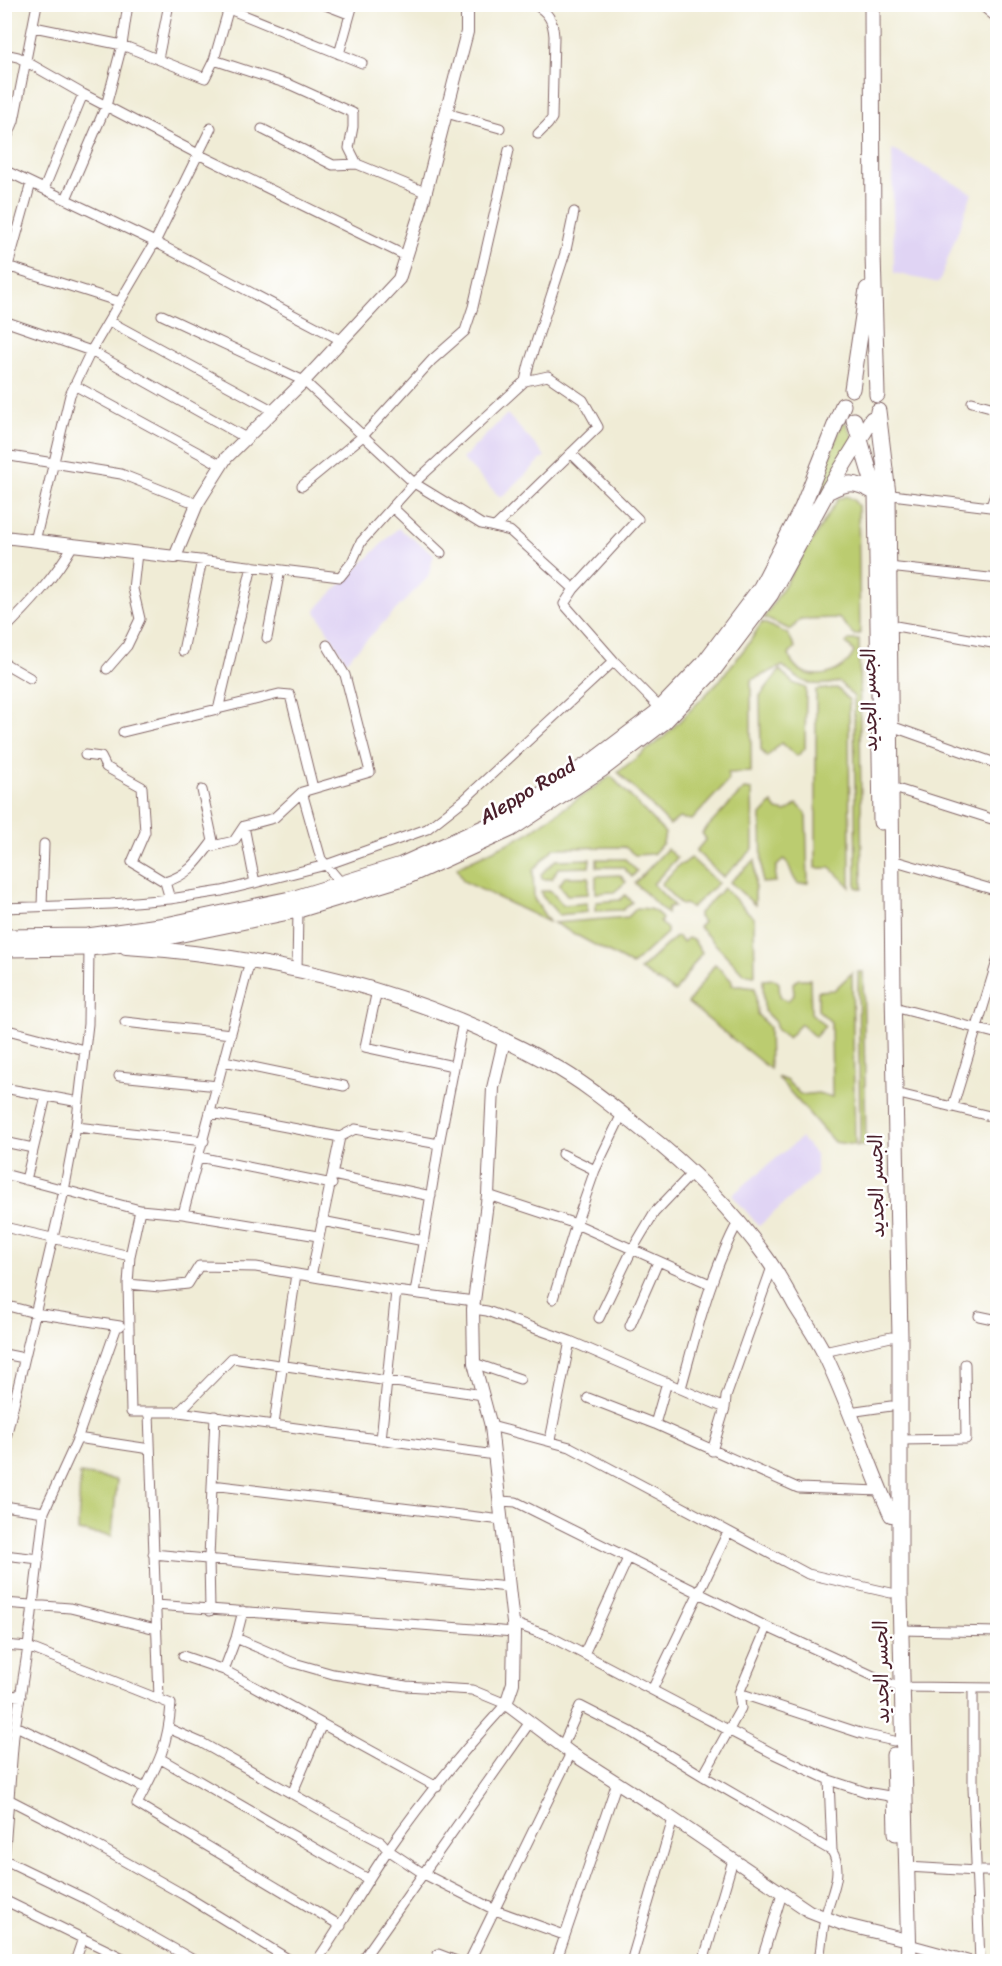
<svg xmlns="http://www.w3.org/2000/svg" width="1002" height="1966" font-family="Sriracha,'Playpen Sans Arabic',sans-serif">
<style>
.built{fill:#e0d4f4}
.green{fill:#bbcc6f;stroke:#82764d;stroke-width:1.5}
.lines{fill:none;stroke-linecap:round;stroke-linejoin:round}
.minor-casing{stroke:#846767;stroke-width:11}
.tertiary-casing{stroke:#846767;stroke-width:14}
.secondary-casing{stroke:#846767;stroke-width:16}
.primary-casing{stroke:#846767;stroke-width:17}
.minor{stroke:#fff;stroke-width:9}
.tertiary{stroke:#fff;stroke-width:12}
.secondary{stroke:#fff;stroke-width:14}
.primary{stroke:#fff;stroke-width:15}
.labels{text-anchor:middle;stroke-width:5;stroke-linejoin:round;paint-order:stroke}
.street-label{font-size:20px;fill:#4a1f2b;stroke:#fff}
</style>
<rect width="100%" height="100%" fill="#fff"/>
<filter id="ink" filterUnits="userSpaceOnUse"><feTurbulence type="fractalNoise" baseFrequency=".0167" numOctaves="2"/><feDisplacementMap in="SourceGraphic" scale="12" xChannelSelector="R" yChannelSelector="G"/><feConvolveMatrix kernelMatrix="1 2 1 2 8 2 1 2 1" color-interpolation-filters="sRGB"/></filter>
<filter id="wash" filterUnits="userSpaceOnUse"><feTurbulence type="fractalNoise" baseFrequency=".008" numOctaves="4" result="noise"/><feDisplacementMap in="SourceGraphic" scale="24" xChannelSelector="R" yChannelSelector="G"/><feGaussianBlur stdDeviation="1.35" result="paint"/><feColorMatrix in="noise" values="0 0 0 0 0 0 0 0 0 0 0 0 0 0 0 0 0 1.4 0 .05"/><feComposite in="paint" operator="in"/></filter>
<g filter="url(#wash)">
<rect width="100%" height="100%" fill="#f0ecd6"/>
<!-- built -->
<path class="built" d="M892,149L972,193L939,283L894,273Z
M507,414L545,456L501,498L462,459Z
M398,528L434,554L428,577L346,661L315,610Z
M801,1138L816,1155V1175L759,1226L732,1195Z"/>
<!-- green -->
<path class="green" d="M844,420L855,440C806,524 761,610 697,683C672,711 643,733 613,756C489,852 366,894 214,924C179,931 145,940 110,944C75,948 40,947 5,947L4,944C40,944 76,945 111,941C148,938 185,928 221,920C254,913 287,907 320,898C425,870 523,821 610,755C641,732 672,708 698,678C727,645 754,609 776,571C804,524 823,471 844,420Z
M846,496L853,499L858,506L860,634L854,635L839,618L800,619L791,630L764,618L838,499Z
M762,622L788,634L795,647L789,655C799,686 843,678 854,652L846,643L849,640H859L862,889L856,887L854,697L839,682C813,688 801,684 783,666L751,680V772L728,773V781L692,820L679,818L670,825L618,772L665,736L720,680L749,643Z
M780,670L793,683L806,688L805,749L797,756L781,743L767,757L761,750L760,696Z
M837,688L849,700L850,887L831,868H816V690Z
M611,776L665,833L663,843L653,854L635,855L625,847L554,848L533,870L534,899L549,922L463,881L457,867L525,835Z
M744,789L752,790L753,849L723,877L696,851L706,839L702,833Z
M772,803L777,810L786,812L797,804L806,813L808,883L798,884C790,875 792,867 784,859L776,867L775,882L762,883L761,815Z
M667,849L677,858L653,884L674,906L668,907L667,914L635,883Z
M691,858L718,883L691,908L685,904L681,905L661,884L680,864H683Z
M590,859L589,867L558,868L552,879H542L541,874L556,860Z
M597,859H625L637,871L632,877L623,867H597Z
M755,860V905L730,882Z
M620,875L626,882L614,892L596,893V876Z
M565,877H589L588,894L567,895L559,885Z
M724,888L754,918L755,975L744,974L699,927L703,922L699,917V913Z
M541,891H551L563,905L587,903V912L559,915L542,896Z
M625,895L632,902L623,910L595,911L596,902L620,900Z
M637,908C649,909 655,908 662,919L660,922L667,929V933L632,965L554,923L628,917Z
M678,937L683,942L688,938L693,940L702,952L675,992L640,970L674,938Z
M715,964L732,981V985L755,988L757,1014L769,1027L770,1069L688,1003Z
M858,972H863L866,1146H857L860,1139Z
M852,973L855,1145L834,1142L777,1077L787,1081L801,1095L818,1093L832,1097L831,1022L818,1010V991L834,990Z
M774,979L779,983L780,996L787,1001L794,995L793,983L799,979H810L811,1013L825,1026L815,1037L801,1024L788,1038L777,1030L775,1022L764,1011L763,980Z
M80,1474L117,1480L112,1536L78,1531Z"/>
</g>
<g filter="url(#ink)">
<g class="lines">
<defs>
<path id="minor" d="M323,4L349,14
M534,4C548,12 553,20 554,36L552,118L548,124L538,134
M980,4L998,19
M229,9L362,63
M34,27L122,45L205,78L214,60L230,4
M4,54L18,57L83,94L198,154L406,256
M339,54L353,4
M158,59L169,4
M214,60L291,85L353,113V127L349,148L357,164
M446,113L500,128
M262,129L333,165L357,164L425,192
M4,145L14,121L37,4
M4,170L155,242L341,340
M44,189L83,94
M66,199L106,106L122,45L128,4
M574,212L566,250L529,364L525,381L414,483L481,524L510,531L574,589
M4,265L120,302
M4,289L8,266L31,183
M162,315L304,381L414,483L361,542L352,562L340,577L175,557
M4,321L91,351L246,438
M109,321L274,411
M74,385L221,465
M972,402L998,409
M571,453L638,519L574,589L564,604L614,661L660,708
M4,455L121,474L197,504
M302,486L363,436L432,360L465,331L473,307L509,150
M884,494L998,508
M991,506L998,486
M392,507L441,553
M495,527L598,427L583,400L548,376L525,381
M35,541L70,395L91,351L155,242L211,128
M889,567L998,579
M890,625L998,644
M4,630C30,604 55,577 73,545
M267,638L280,570
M327,645L345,675L370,772L302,792L321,859L342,884
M183,651L202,560
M4,663L30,678
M107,669L127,646L140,619L133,589L137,553
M218,710L252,566
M891,726L998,764
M123,732L279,694L290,695L313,788
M85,755L101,757L106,767L142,787L145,832L132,862L165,882
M891,787L998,821
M244,826L274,818L302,792
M209,847L234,841L244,826L255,883
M892,860L998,891
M170,899L165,882C189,875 198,861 213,841L202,790
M42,906L44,844
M4,908L111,904L170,899L222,891L326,865L427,829L465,799L614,661
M297,970L298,910
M377,990L365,1047L453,1066
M894,1007L998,1034
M125,1022L231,1034
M4,1029L84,1050
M224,1061L344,1086
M119,1076L218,1086
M4,1088L79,1102
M895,1093L998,1118
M953,1106L998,958
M211,1113L340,1137
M76,1127L204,1141
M4,1142L33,1148
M562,1154L595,1170
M199,1157L332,1184
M4,1174L140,1210L183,1214L318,1236
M333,1175L431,1196
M26,1180L46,1096
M488,1195L576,1224L710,1284
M140,1210L130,1256L128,1284L131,1412H179L495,1455
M183,1214L250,961
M322,1221L424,1241
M4,1227L130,1256
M311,1276L340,1137L355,1129L439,1144
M128,1284L160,1287L188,1284L199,1266L256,1267L396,1291L474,1301
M415,1293L439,1144L463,1022
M553,1299L576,1224L595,1170L622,1114
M4,1305L35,1313L120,1326
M473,1309L487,1311L570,1341L725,1408
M979,1316L998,1320
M599,1318L632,1250L654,1213L692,1173
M630,1326L658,1262
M824,1352L891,1337
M4,1354L24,1358
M474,1363L520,1379
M681,1388C697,1331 710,1275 738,1222
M588,1398L655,1424L798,1488L880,1491
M179,1412L232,1358L483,1395
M849,1412L891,1406
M149,1413L159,1698
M274,1424L296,1274
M655,1424L667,1382
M491,1426L570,1447L808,1574L891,1593
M77,1438L150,1449
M381,1440L396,1291
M550,1440L570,1341
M900,1440L966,1439L965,1364
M4,1446L64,1191L76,1127L88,1024L89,948
M712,1451L725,1408L726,1397L772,1267
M212,1485L502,1520
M500,1501L516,1502L767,1627L893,1685L903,1687L998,1688
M4,1506L44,1512
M153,1554L509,1587
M4,1555L39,1559
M4,1603L70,1608L156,1629
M156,1605L514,1632
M210,1611L209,1558L215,1416
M513,1623L551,1637L774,1754L829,1780L866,1792L895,1797
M767,1627L739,1693L863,1734L894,1741
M901,1630L998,1632
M236,1638L294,1663L333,1674L406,1686L472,1690L506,1704C464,1750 424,1798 388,1850C363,1886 342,1925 316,1962
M4,1645L28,1647L171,1704C168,1748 157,1766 137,1804L341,1926
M584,1654L628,1558
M183,1656L224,1670L437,1787
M224,1670L236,1638L243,1611
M973,1689V1787L980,1962
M652,1690L728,1532
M4,1695L21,1696
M16,1726L145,1788
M170,1729L202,1743L328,1814L381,1842L388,1850L424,1874L495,1910L564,1935
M562,1747L580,1706L631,1732L703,1776L832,1851C845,1873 829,1897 825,1919C822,1933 821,1947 819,1962
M161,1759L368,1879
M703,1776L741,1708L739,1693
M829,1780L832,1851
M292,1794L322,1724
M6,1798L78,1835L184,1895L293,1962
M5,1860L86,1899L197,1962
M4,1861L14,1735L28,1647L44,1512L76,1442L117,1326
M907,1867L977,1871H998
M4,1900L131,1962
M909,1944L975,1962
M75,1962L83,1938
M361,1962L530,1722
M435,1962L438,1954L459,1962
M469,1962L571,1753
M556,1962L617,1782
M631,1962L673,1819
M703,1962L733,1860
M761,1962L782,1894"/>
<path id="tertiary" d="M4,537L175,557L197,504L226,458L304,381L399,279L421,210L467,32V4
M504,1041L493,1088L488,1195L473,1309L474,1363L491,1426L514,1632L513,1683L506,1704L571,1753L660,1810L809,1911L842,1924L899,1938"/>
<path id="secondary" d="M126,947C273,956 419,991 549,1063C582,1081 611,1105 641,1129C688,1166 731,1208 766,1257C777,1272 786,1289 795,1305C805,1321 816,1337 824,1353C850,1406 867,1462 891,1515"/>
<path id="primary" d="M872,4L873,254L877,395
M852,389L867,289
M878,411L888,494L893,990L900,1337V1596L909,1962
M854,420L876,493L881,822
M827,492C849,481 854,481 876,493
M4,937L88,936L166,925L295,898L401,865L505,818L594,760L656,713L703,664L761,587L802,508L843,405
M4,949L89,948L109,946L168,937L298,910L406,877L511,829L601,770L664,722L712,672L771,594L827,492L872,419
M894,1755L896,1833"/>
</defs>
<!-- minor casing -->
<use href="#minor" class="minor-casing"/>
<!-- tertiary casing -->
<use href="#tertiary" class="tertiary-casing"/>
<!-- secondary casing -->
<use href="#secondary" class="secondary-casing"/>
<!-- primary casing -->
<use href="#primary" class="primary-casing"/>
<!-- minor -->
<use href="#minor" class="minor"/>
<!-- tertiary -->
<use href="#tertiary" class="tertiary"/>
<!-- secondary -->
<use href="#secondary" class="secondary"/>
<!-- primary -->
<use href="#primary" class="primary"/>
</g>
</g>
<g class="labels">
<!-- street labels -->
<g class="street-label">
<text transform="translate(869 700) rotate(-91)" y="7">الجسر الجديد</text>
<text transform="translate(527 791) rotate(-31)" y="7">Aleppo Road</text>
<text transform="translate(876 1186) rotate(-91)" y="7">الجسر الجديد</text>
<text transform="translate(881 1672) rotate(-91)" y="7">الجسر الجديد</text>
</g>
</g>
<!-- margin -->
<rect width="1002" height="1966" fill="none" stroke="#fff" stroke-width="24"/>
</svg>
